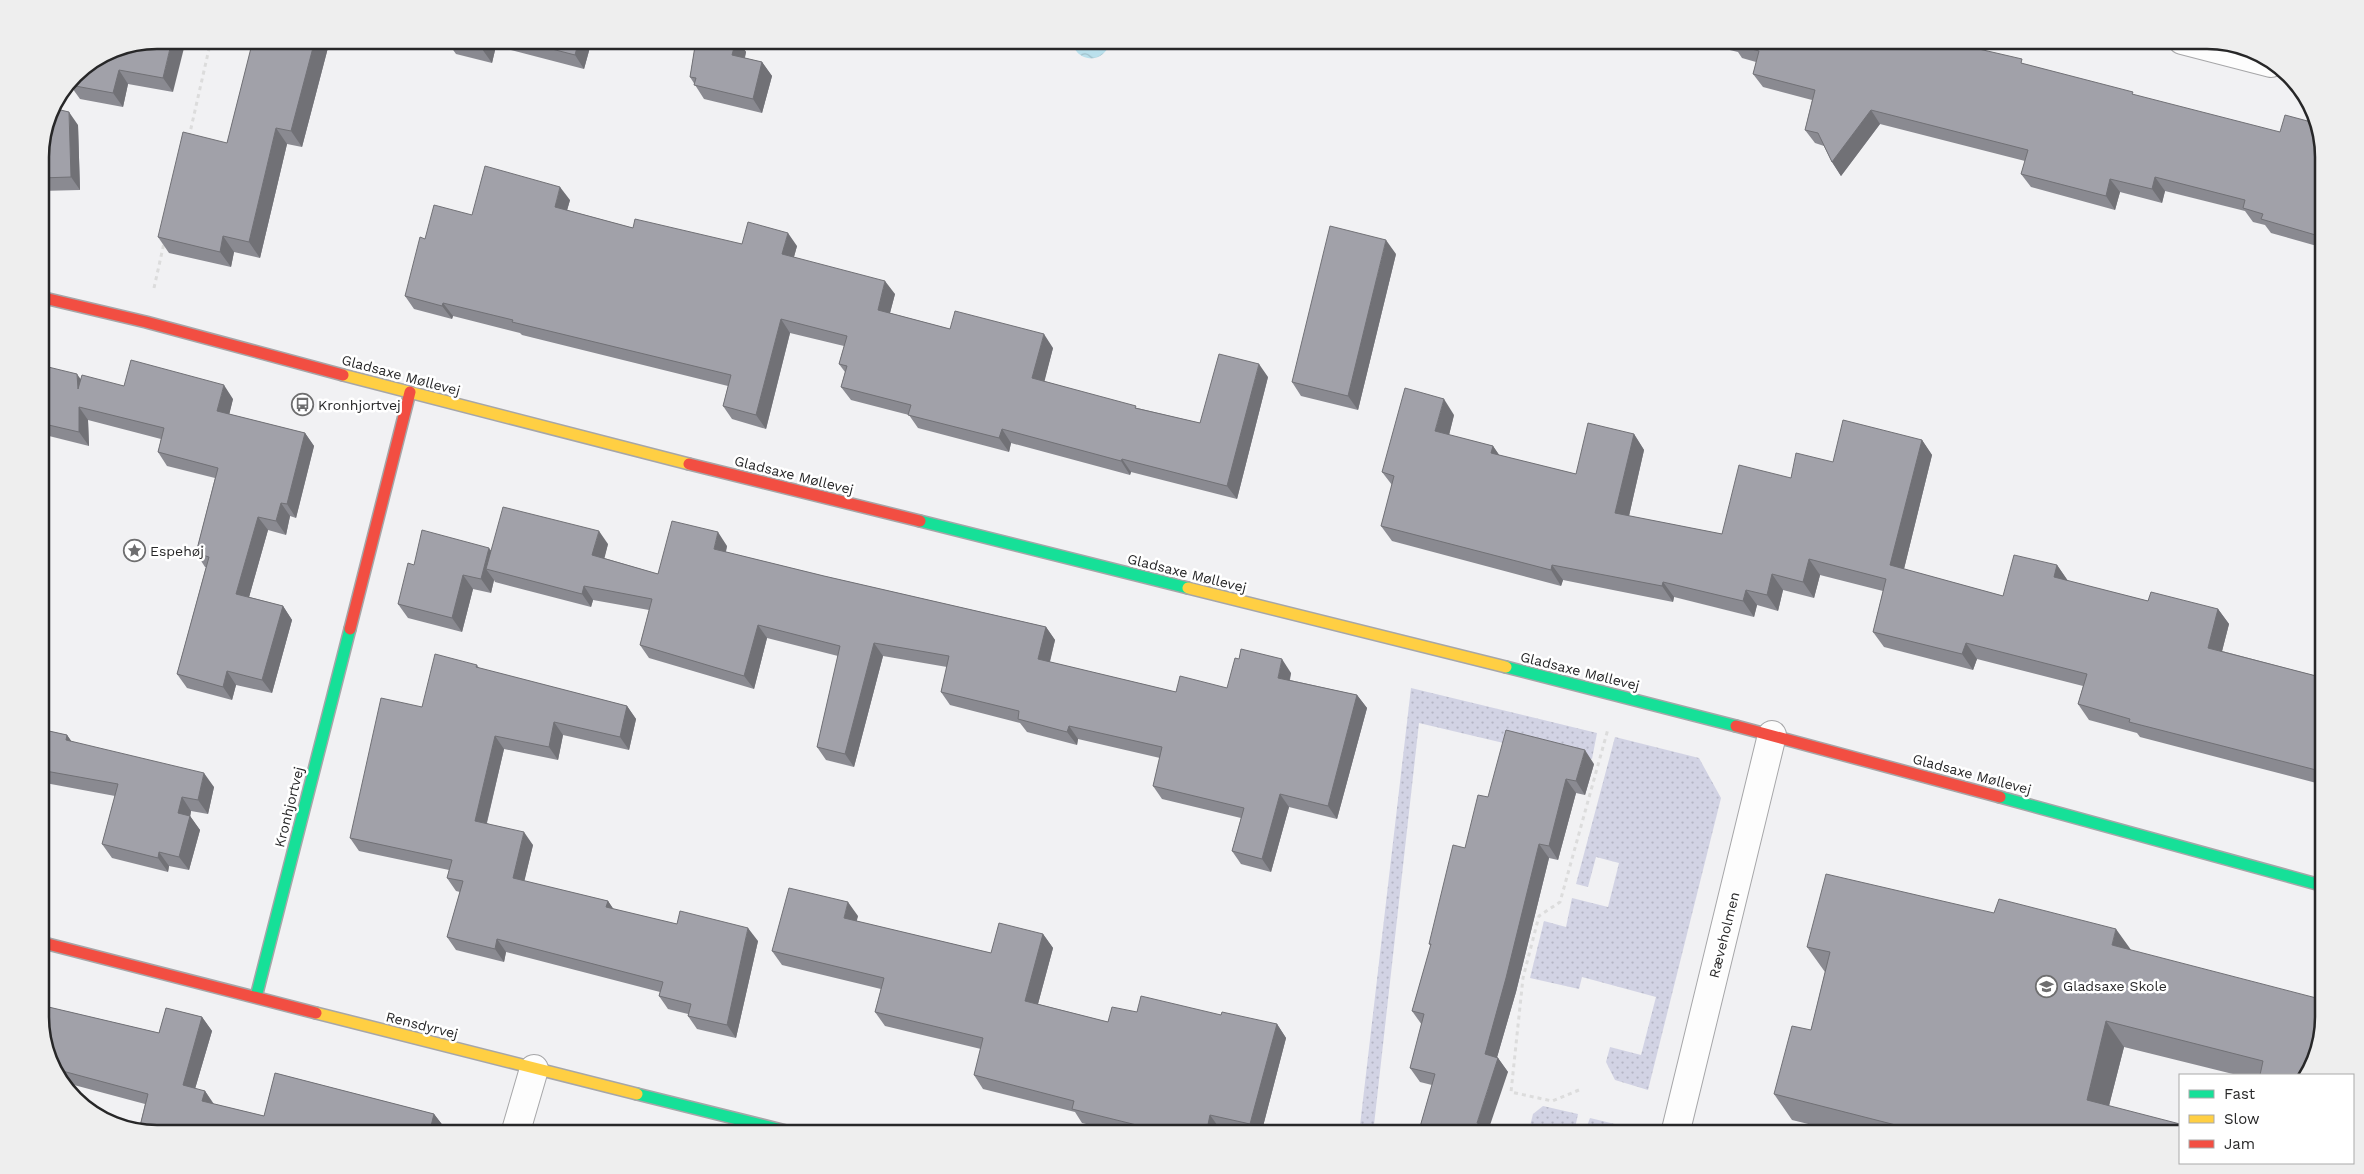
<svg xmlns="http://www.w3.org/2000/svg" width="2364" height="1174" font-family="'Work Sans',sans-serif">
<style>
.grass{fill:url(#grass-dots)}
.water{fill:url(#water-waves)}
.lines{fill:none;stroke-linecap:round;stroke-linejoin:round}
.street-casing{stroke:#a6a6a8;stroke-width:30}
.fast-casing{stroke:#a6a6a8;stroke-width:14}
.slow-casing{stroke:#a6a6a8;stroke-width:14}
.jam-casing{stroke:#a6a6a8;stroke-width:14}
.path{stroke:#dcdcdc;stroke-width:3;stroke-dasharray:4 4;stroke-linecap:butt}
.street{stroke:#fdfdfd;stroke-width:28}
.fast{stroke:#16e098;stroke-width:11}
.slow{stroke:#ffcf43;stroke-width:11}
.jam{stroke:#f24e42;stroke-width:11}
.wall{fill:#8a8a91}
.shaded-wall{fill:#717176}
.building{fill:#a1a1a9;stroke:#717176}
.labels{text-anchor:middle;stroke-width:5;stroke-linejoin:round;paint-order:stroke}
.street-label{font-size:14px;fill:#272728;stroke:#fff}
.poi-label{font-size:14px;fill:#272728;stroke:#fff;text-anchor:start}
.rim{fill:none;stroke:#272728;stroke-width:2.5}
</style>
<defs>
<pattern id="grass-dots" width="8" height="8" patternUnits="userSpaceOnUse" patternTransform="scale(1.25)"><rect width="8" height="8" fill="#d2d3e4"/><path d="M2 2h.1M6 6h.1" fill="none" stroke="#b4b5c4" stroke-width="1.8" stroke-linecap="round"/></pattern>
<pattern id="water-waves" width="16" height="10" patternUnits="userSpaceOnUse" patternTransform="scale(1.25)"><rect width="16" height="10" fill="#bae0ec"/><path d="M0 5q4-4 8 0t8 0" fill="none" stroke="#a0c0ca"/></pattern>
</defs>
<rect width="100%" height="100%" fill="#f1f1f3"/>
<!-- grass -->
<path class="grass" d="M1411,688L1597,733L1592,759L1514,739L1512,745L1419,723L1373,1134H1359Z
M1615,737L1699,758L1721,798L1648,1090L1615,1080L1606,1062L1610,1047L1641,1055L1656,997L1582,977L1579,989L1530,978L1544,921L1566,927L1572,898L1608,907L1619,863L1596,857L1588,887L1576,884Z
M1543,1106L1578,1114L1575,1128L1568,1126L1565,1134H1528L1533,1114Z
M1590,1118L1640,1130L1639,1134H1584Z"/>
<!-- water -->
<path class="water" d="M1074,40H1111V42C1108,48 1105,54 1098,57C1087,62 1071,53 1074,40Z"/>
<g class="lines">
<defs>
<path id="street" d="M2182,40L2271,63
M515,1134L534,1069
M1675,1134L1772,735"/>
<path id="fast" d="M920,521L1188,588
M1506,667L1736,726
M2000,797L2324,886
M256,997L350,629
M637,1094L798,1134"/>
<path id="slow" d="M343,375L689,464
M1188,588L1506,667
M316,1013L637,1094"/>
<path id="jam" d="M40,297L146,322L343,375
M689,464L920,521
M350,629L410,392
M1736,726L2000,797
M40,942L316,1013"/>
</defs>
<!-- street casing -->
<use href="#street" class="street-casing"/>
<!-- fast casing -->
<use href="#fast" class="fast-casing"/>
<!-- slow casing -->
<use href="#slow" class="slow-casing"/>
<!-- jam casing -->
<use href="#jam" class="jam-casing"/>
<!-- path -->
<path class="path" d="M189,137L211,40
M154,288L164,243
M1579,1090L1552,1101L1511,1092L1523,978L1539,916L1560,902L1608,729"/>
<!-- street -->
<use href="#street" class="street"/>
<!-- fast -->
<use href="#fast" class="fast"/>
<!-- slow -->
<use href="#slow" class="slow"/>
<!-- jam -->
<use href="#jam" class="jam"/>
</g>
<!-- wall -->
<path class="wall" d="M156,40L173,92L128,84L123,107L80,99L70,85Z
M250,40H330L302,147L287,144L260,258L234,252L231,267L169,253L158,237L227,143L253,41Z
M446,40H592L584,69L496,46L492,63L456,54Z
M696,40H738L746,52L745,58L762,62L772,76L762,113L704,99L690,77Z
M1688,40H1940L2324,149V248L2271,233L2265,225L2253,222L2245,211L2165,191L2162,203L2120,192L2115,210L2031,187L2021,174L2025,161L1880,124L1841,176L1832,162L1824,146L1815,143L1805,130L1812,100L1763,87L1753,74L1756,62L1742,58L1738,52Z
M78,125L80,190L40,191V149Z
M570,200L567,210L633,228L742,244L797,246L794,257L895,294L890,313L950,329L1053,348L1044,381L1137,408L1200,423L1268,377L1237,499L1131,472L1130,475L1011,443L1009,452L918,428L909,415L851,400L841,387L845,372L839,364L844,346L790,333L766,429L732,419L723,406L728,386L522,335L520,333L453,316L452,319L414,309L405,296L425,239L472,215Z
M1396,254L1358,410L1301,396L1292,382Z
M40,365L81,379L124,386L233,399L229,414L305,433L314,446L296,518L290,516L286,535L268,530L249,597L283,606L292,620L272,693L236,685L232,700L187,688L177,674L206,567H205L196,553L215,478L167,466L158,452L161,439L88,420L89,446L41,434L40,437Z
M1454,415L1449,435L1493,446L1499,455L1576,474L1634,434L1644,450L1629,516L1722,534L1791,478L1833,462L1922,440L1932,455L1904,569L2003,596L2057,565L2068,581L2148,601L2218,609L2229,624L2222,651L2324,678V785L2140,737L2137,733L2089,720L2078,704L2083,686L1977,659L1973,670L1884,647L1873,632L1883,591L1820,575L1814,598L1783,590L1778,611L1757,605L1754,617L1674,597L1673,602L1563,580L1561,586L1392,541L1381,526L1392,485L1382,472Z
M608,544L604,558L658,574L727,546L726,552L824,576L1046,627L1055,640L1050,662L1176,692L1227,688L1291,673L1290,680L1357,695L1367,708L1337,819L1289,807L1271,872L1241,864L1232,851L1241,818L1162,799L1153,786L1160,758L1078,739L1077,745L1027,732L1020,723L950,705L941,692L947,667L883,656L854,767L826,760L817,747L838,656L767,638L754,689L649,658L640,645L649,610L593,600L591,607L495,582L494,580L491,593L473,589L462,632L408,618L398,604L414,565L491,550Z
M477,665L479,668L627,706L636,719L629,750L563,735L558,760L504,749L487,823L533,845L524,881L608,901L613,909L677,924L758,941L736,1038L697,1029L688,1016V1014L668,1009L659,996L660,992L506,952L504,962L456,950L447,937L460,892L456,891L447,878L449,870L359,851L350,838L422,707Z
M40,729L67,735L71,741L214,787L208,814L191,811L190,816L200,830L189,870L169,866L168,872L112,858L102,844L115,796L40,782Z
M1594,764L1585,795L1576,793L1558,860L1549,858L1516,992L1497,1057L1498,1058L1508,1072L1418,1134L1432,1085L1420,1082L1410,1068L1422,1025L1412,1011L1431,946L1429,944L1465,848L1488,797Z
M858,916L856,921L991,953L1043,934L1053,948L1038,1004L1108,1022L1137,1012L1221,1015L1277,1024L1286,1038L1261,1134H1242L1220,1129L1219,1134H1127L1082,1123L1075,1112L983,1089L974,1075L981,1049L885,1026L875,1012L881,989L782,965L772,951Z
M1807,947L2131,950L2312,1069L2306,1075H2237L2124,1047L2109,1106L2180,1134H1849L1792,1120L1774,1094L1811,1030L1825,972Z
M40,1005L159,1033L166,1008L202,1017L212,1031L195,1089L205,1091L214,1104L264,1116L275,1073L434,1114L444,1127L442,1134H156L139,1130L145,1104L59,1081L40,1026Z"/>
<!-- shaded-wall -->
<path class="shaded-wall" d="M172,40H186L173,92L163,78Z
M315,40H330L302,147L291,131Z
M485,40H492L496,46L492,63L482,49Z
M579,40H592L584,69L575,55Z
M736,40H738L746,52L742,68L732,55Z
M762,62L772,76L762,113L753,99Z
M119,70L128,84L123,107L113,93Z
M1871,110L1880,124L1841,176L1832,162Z
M69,112L78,125L80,190L71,177Z
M276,128L287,144L260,258L249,242Z
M2155,177L2165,191L2162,203L2152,189Z
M2110,179L2120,192L2115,210L2106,196Z
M560,187L570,200L564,221L555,207Z
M2320,232L2324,237V242L2319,236Z
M788,233L797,246L791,267L782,254Z
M223,236L234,252L231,267L220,252Z
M1386,240L1396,254L1358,410L1348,396Z
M885,281L895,294L887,324L878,310Z
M443,303L453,316L452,319L442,306Z
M781,319L790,333L766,429L756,415Z
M1044,334L1053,348L1042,391L1032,378Z
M1259,364L1268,377L1237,499L1227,486Z
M77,374L87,388L78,389Z
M224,385L233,399L227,424L217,411Z
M1444,399L1454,415L1446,447L1435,431Z
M79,407L88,420L89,446L79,432Z
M1002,429L1011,443L1009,452L999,438Z
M305,433L314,446L296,518L287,504Z
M1634,434L1644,450L1626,529L1615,513Z
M1922,440L1932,455L1901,581L1890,565Z
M1493,446L1504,462L1491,453Z
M1122,459L1131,472L1130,475L1121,461Z
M281,503L290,516L286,535L276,521Z
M258,517L268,530L246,608L236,594Z
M599,531L608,544L602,568L592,555Z
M718,532L727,546L723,562L714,549Z
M489,548L499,562L486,569L494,580L491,593L481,579Z
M1809,559L1820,575L1814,598L1803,582Z
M1552,565L1563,580L1561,586L1551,570Z
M2057,565L2068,581L2054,577Z
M1772,574L1783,590L1778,611L1767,595Z
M463,575L473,589L462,632L452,618Z
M1663,582L1674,597L1673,602L1662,586Z
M584,586L593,600L591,607L582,594Z
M1746,590L1757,605L1754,617L1743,601Z
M283,606L292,620L272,693L262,680Z
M2218,609L2229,624L2219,663L2208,648Z
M758,625L767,638L754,689L744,676Z
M1046,627L1055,640L1047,672L1038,659Z
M874,643L883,656L854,767L845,754Z
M1966,643L1977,659L1973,670L1962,654Z
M1282,659L1291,673L1287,691L1278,678Z
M227,671L236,685L232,700L223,687Z
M1357,695L1367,708L1337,819L1328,806Z
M627,706L636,719L629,750L620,737Z
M554,722L563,735L558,760L549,747Z
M1069,726L1078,739L1077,745L1067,732Z
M67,735L77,749L66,740Z
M495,736L504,749L484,834L475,821Z
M1585,750L1594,764L1585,795L1576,781Z
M204,773L214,787L208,814L198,800Z
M1566,779L1576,793L1558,860L1549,846Z
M1280,794L1289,807L1271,872L1262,859Z
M182,797L191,811L190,818V816L200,830L189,870L179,857L178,813Z
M524,832L533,845L522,891L513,878Z
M1539,844L1549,858L1516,992L1494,1068L1485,1054Z
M159,852L169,866L168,872L158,858Z
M608,901L617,914L606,907Z
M848,902L858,916L854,932L844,918Z
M748,928L758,941L736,1038L727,1025Z
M2116,929L2134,954L2112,945Z
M1043,934L1053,948L1035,1015L1025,1001Z
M497,939L506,952L504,962L495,949Z
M202,1017L212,1031L192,1099L183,1085Z
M2106,1021L2124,1047L2104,1125L2087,1100Z
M1277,1024L1286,1038L1261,1134H1257L1250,1124Z
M1498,1058L1508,1072L1487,1134L1477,1123Z
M2302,1071L2306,1075H2301Z
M205,1091L214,1105L202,1101Z
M434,1114L444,1127L442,1134H429Z
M1210,1115L1220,1129L1219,1134H1206Z"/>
<!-- building -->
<path class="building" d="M156,40H172L163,78L119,70L113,93L70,85L72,78L74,74L112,49Z
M253,40H315L291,131L276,128L249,242L223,236L220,252L158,237L183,132L227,143Z
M446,40H485L482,49Z
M517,40H579L575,55Z
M696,40H736L732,55L762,62L753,99L694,85L696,78L690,77Z
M1734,40H1940L2022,59L2021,63L2133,92L2132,94L2280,132L2285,115L2315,123L2324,149V233L2320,232L2319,236L2261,219L2263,214L2243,208L2245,200L2155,177L2152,189L2110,179L2106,196L2021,174L2028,150L1871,110L1832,162L1818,133L1805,130L1815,90L1753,74L1759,51L1733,44Z
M52,108L69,112L71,177L40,178V149L49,112Z
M485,166L560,187L555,207L633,228L635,219L742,244L748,222L788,233L782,254L885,281L878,310L950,329L955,311L1044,334L1032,378L1136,406L1135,408L1200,423L1219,354L1259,364L1227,486L1122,459L1121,461L1002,429L999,438L908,415L911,405L841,387L847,366L839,364L847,336L781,319L756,415L723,406L731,375L512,322L513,320L443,303L442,306L405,296L420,237L425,239L434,205L472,215Z
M1330,226L1386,240L1348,396L1292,382Z
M131,360L224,385L217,411L305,433L287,504L281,503L276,521L258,517L236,594L283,606L262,680L227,671L223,687L177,674L209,557L196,553L218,468L158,452L164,428L79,407V432L40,423V365L77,374L78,389L82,375L124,386Z
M1405,388L1444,399L1435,431L1493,446L1491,453L1576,474L1588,423L1634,434L1615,513L1722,534L1739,465L1791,478L1796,453L1833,462L1843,420L1922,440L1890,565L2003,596L2014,555L2057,565L2054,577L2148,601L2151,592L2218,609L2208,648L2324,678V772L2129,722L2130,719L2078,704L2087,674L1966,643L1962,654L1873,632L1886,579L1809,559L1803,582L1772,574L1767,595L1746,590L1743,601L1663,582L1662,586L1552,565L1551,570L1381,526L1394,476L1382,472Z
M503,507L599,531L592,555L658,574L672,521L718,532L714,549L824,576L1046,627L1038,659L1176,692L1180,676L1227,688L1235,658L1239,659L1241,649L1282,659L1278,678L1357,695L1328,806L1280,794L1262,859L1232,851L1244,808L1153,786L1162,747L1069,726L1067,732L1018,719L1019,711L941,692L949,656L874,643L845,754L817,747L840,646L758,625L744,676L640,645L652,599L584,586L582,594L486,569Z
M422,530L489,548L481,579L463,575L452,618L398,604L408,563L414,565Z
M435,654L477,665L476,667L627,706L620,737L554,722L549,747L495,736L475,821L524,832L513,878L608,901L606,907L677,924L680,911L748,928L727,1025L688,1016L691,1004L659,996L663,982L497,939L495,949L447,937L463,881L447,878L452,860L350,838L381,698L422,707Z
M40,729L67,735L66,740L204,773L198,800L182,797L178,813L190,816L179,857L159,852L158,858L102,844L118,784L40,770Z
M1506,730L1585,750L1576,781L1566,779L1549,846L1539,844L1506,978L1485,1054L1498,1058L1477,1123L1505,1131V1134H1418L1435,1074L1410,1068L1424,1014L1412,1011L1431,944H1429L1453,845L1465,848L1478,795L1488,797Z
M1826,874L1994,913L1999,899L2116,929L2112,945L2324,1000V1018L2312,1069L2309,1072L2302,1071L2301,1075H2260L2263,1061L2106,1021L2087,1100L2180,1124V1134H1931L1774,1094L1792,1026L1811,1030L1830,952L1807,947Z
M789,888L848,902L844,918L991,953L999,923L1043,934L1025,1001L1108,1022L1112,1007L1137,1012L1141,996L1221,1015L1222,1012L1277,1024L1250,1124L1210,1115L1206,1134H1168L1169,1133L1072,1109L1074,1101L974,1075L983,1038L875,1012L884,978L772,951Z
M40,1005L159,1033L166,1008L202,1017L183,1085L205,1091L202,1101L264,1116L275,1073L434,1114L429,1134H156L139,1130L148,1094L55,1069L40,1026Z"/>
<!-- icons -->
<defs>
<symbol id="bus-ring" viewBox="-11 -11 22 22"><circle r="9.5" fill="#fff" stroke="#6e6e6f" stroke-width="1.5"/><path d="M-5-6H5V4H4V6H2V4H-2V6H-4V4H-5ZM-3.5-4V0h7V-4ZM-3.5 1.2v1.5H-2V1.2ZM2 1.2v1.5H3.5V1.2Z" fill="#6e6e6f"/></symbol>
<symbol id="sight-ring" viewBox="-11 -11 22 22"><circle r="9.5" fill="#fff" stroke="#6e6e6f" stroke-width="1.5"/><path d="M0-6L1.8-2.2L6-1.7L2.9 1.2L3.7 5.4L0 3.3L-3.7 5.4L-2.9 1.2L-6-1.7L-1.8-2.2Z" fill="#6e6e6f"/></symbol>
<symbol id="school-ring" viewBox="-11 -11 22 22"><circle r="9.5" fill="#fff" stroke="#6e6e6f" stroke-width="1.5"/><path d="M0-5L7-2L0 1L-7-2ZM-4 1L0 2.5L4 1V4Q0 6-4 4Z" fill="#6e6e6f"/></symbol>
</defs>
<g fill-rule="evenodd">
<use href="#bus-ring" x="290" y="392" width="25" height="25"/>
<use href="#sight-ring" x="122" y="538" width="25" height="25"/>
<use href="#school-ring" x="2034" y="974" width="25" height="25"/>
</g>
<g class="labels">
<!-- street labels -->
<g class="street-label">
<text transform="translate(401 375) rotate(15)" y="5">Gladsaxe Møllevej</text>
<text transform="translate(794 475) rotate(14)" y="5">Gladsaxe Møllevej</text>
<text transform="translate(1187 573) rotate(14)" y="5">Gladsaxe Møllevej</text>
<text transform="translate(1580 671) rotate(14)" y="5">Gladsaxe Møllevej</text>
<text transform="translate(1972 774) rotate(15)" y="5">Gladsaxe Møllevej</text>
<text transform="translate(289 807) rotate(-76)" y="5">Kronhjortvej</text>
<text transform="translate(1724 935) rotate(-76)" y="5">Ræveholmen</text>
<text transform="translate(422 1025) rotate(14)" y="5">Rensdyrvej</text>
</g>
<!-- poi labels -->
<g class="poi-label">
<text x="318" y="410">Kronhjortvej</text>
<text x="150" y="556">Espehøj</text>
<text x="2063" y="991">Gladsaxe Skole</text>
</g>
</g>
<!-- crop -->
<path d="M0 0H2364V1174H0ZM157 49H2207A108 108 0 0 1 2315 157V1017A108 108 0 0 1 2207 1125H157A108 108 0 0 1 49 1017V157A108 108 0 0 1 157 49Z" fill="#eee" fill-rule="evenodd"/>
<path class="rim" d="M157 49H2207A108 108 0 0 1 2315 157V1017A108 108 0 0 1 2207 1125H157A108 108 0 0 1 49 1017V157A108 108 0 0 1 157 49Z"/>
<!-- legend -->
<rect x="2179" y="1074" width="175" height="90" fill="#ffffff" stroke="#a9a9a9"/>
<rect x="2189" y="1090" width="25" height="8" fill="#16e098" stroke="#a9a9a9"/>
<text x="2224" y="1099" font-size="15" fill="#272728">Fast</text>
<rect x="2189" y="1115" width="25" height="8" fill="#ffcf43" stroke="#a9a9a9"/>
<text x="2224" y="1124" font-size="15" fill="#272728">Slow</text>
<rect x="2189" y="1140" width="25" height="8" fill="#f24e42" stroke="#a9a9a9"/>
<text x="2224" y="1149" font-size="15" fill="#272728">Jam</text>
</svg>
